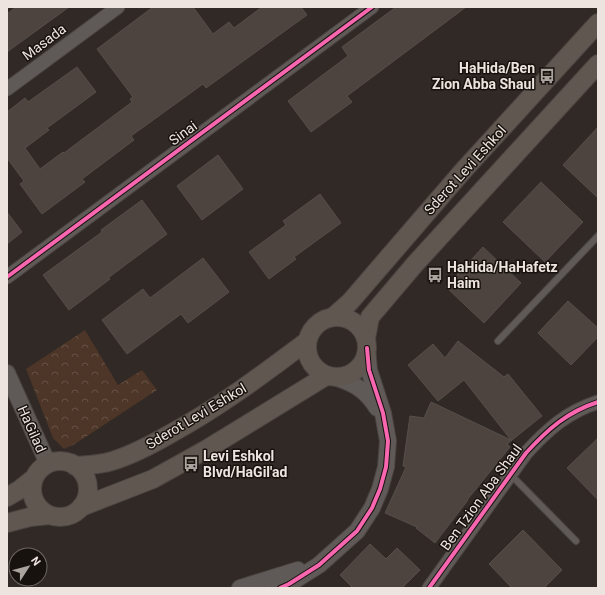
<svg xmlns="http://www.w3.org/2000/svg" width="605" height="595" font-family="Roboto,sans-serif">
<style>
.park{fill:url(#park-crowns)}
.building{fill:#4e443f;stroke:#554e4b}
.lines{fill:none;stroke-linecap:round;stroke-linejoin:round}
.service-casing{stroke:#4b4441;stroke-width:8}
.minor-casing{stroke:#4b4441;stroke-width:15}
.tertiary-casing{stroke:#4b4441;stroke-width:18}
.secondary-casing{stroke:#4b4441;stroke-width:20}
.service{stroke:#5f5a57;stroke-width:6}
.minor{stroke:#5f5a57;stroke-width:13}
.tertiary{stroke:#5f5a57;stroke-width:16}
.secondary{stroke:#605751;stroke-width:18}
.cycleway-casing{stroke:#18120f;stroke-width:6}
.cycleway{stroke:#f766af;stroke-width:4}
.labels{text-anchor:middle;stroke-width:3;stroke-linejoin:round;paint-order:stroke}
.street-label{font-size:14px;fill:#ede4df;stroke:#18120f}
.poi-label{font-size:14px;font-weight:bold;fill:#ede4df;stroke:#18120f;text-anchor:start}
</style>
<defs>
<pattern id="park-crowns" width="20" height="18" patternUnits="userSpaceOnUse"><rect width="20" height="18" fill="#4d3527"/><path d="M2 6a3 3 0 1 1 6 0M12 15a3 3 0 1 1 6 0" fill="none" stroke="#675246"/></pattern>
</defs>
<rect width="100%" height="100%" fill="#302925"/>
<!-- park -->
<path class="park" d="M85,330L118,385L142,370L157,390L75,444L64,449L53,438L26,369Z"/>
<!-- building -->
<path class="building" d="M16,7H69L7,52V14Z
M153,7H193L213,34L229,22L234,28L262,7H301L307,15L206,88L203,84L131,136L134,140L82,179L85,182L42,214L20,184L24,181L7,158V112L25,98L28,102L77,67L96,92L47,128L49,130L25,148L40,169L63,152L64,153L132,102L130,99L133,97L97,49Z
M396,7H466L347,96L352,102L311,132L288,101L348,56L342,47Z
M598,127V198L563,165Z
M218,155L243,189L202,220L177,186Z
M541,182L583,222L545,262L503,222Z
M320,194L341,223L294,257L296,259L269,279L249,252L286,225L283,221Z
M142,200L167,234L108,278L110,279L69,310L43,275L102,232L101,230Z
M7,212L22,232L7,244Z
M483,247L521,283L484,323L446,287Z
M203,258L229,292L188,323L181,314L127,354L102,320L143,289L150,298Z
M568,301L598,328V337L571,365L538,333Z
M458,341L504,377L508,374L542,416L507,444L510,447L467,500H468L435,543L416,528L417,527L385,513L406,467L403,466L410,416L424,418L431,402L511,440L464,380L438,401L408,365L433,344L445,358Z
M598,438V500L567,468Z
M523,530L562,570L544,588H512L489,564Z
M370,544L386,559L397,548L420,570L402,588H353L340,575Z"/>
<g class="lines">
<defs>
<path id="service" d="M498,341L598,236
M511,475L576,541"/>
<path id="minor" d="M7,89L118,7
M7,277L372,7
M429,588L526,453C548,429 567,412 598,402"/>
<path id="tertiary" d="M7,373L48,464
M337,378C355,384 367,391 377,408
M240,588L298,570
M280,588L289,584L319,565L357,531L372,508L380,489L386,467L388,441L383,413L369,370L367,348"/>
<path id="secondary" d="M307 347a30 30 0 1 1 60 0a30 30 0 1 1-60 0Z
M333,317L350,302L462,172L598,23
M366,338L370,317L415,264L598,64
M32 489a28 28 0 1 1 56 0a28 28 0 1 1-56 0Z
M75,466C87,465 100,465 112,461C132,455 151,445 170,434C218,408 262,375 306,342
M7,497L19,490L34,478
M81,507L153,479L207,449L326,376
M7,523L30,517L49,515"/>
</defs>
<!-- service casing -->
<use href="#service" class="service-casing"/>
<!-- minor casing -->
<use href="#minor" class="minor-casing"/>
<!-- tertiary casing -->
<use href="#tertiary" class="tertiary-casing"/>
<!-- secondary casing -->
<use href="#secondary" class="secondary-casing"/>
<!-- service -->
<use href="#service" class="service"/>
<!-- minor -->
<use href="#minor" class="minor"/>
<!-- tertiary -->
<use href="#tertiary" class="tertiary"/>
<!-- secondary -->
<use href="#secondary" class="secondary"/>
<defs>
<path id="cycleway" d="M7,277L372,7
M280,588L289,584L319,565L357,531L372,508L380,489L386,467L388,441L383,413L369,370L367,348
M429,588L526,453C548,429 567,412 598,402"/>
</defs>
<!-- cycleway casing -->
<use href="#cycleway" class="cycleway-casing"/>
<!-- cycleway -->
<use href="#cycleway" class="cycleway"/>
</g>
<!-- icons -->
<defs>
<symbol id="bus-bare" viewBox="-9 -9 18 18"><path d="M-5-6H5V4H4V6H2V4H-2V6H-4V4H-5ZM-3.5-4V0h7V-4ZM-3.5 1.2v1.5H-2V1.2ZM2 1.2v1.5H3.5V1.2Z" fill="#aba39e" stroke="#18120f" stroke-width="2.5" paint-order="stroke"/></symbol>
</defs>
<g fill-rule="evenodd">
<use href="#bus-bare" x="536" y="65" width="22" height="22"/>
<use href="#bus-bare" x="424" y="264" width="22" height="22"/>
<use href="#bus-bare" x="180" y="453" width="22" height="22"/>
</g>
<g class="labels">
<!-- street labels -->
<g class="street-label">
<text transform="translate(44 42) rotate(-37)" y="5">Masada</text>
<text transform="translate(183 133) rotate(-36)" y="5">Sinai</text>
<text transform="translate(465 170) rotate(-48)" y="5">Sderot Levi Eshkol</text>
<text transform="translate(196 416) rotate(-31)" y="5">Sderot Levi Eshkol</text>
<text transform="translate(32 429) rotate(66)" y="5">HaGilad</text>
<text transform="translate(481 497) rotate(-54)" y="5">Ben Tzion Aba Shaul</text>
</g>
<!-- poi labels -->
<g class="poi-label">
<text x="535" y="73" text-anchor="end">HaHida/Ben<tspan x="535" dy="16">Zion Abba Shaul</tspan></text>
<text x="447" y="272">HaHida/HaHafetz<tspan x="447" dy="16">Haim</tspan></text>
<text x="203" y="461">Levi Eshkol<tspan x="203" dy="16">Blvd/HaGil'ad</tspan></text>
</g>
</g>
<!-- border -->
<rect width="605" height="595" fill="none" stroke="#ede4df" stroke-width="16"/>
<!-- north arrow -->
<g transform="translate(28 567) rotate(54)"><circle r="19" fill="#18120f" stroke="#6d6662"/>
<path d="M0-3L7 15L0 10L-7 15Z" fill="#aba39e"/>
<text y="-6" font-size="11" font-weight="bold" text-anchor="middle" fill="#ede4df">N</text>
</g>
</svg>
